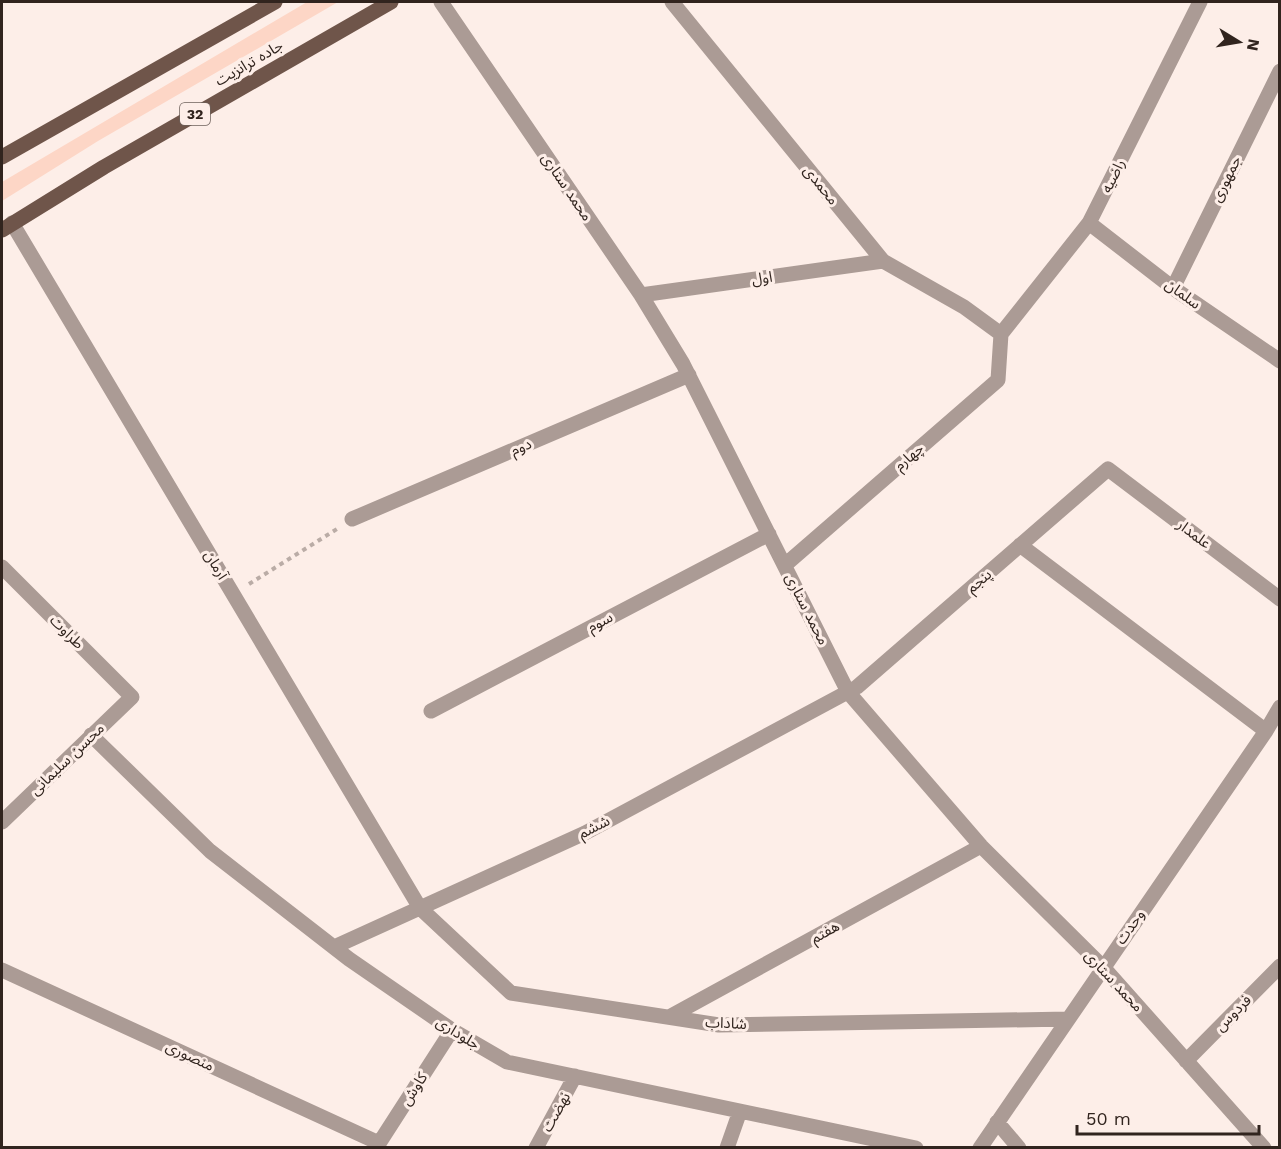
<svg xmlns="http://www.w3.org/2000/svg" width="1281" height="1149" font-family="'Work Sans','Noto Sans Arabic',sans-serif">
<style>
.green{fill:#fdd6c6}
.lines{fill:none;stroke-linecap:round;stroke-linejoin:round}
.path{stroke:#baaca6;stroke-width:4;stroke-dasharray:4.5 4.5;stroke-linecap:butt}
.minor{stroke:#ab9b95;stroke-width:15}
.major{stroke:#6f554a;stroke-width:15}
.labels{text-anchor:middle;stroke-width:6;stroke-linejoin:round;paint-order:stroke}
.shield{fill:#fdeee8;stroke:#6e615b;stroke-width:1.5}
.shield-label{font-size:14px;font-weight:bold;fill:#31241e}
.street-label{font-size:15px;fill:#31241e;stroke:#fdeee8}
</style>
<rect width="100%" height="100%" fill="#fdeee8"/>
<!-- green -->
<path class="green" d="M307,2H338L98,141L2,201V182Z"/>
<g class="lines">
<!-- path -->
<path class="path" d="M249,584L337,529"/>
<!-- minor -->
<path class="minor" d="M441,2L641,295L683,364L848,692L981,846L1103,967L1264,1148
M672,2L883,261L964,307L1001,334
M12,223L420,908L511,993L719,1025L1068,1019
M1089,223L1173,288L1280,361
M1173,288L1280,71
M641,295L883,261
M1001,334L1089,223L1200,2
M352,519L689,375
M1020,545L1266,731
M785,565L998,380L1001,334
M2,567L132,697L2,822
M431,711L769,534
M91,735L210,851L349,959L452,1030L507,1062L916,1148
M334,947L585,833L857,687L1108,469L1280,599
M2,970L379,1143
M669,1017L981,846
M1186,1061L1280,966
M997,1122L1019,1148
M376,1148L452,1030
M536,1148L575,1076
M727,1148L740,1111
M980,1148L1266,731L1280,707"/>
<!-- major -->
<path class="major" d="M2,157L275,2
M2,230L104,167L391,2"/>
</g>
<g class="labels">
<!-- shield labels -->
<rect class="shield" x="180" y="103" width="30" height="22" rx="4.5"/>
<g class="shield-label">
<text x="195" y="119">32</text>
</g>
<!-- street labels -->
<g class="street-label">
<text transform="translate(249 63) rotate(-30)" y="5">جاده ترانزیت</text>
<text transform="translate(1113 176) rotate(-64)" y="5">راضیه</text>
<text transform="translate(1226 179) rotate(-64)" y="5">جمهوری</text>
<text transform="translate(821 185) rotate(51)" y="5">محمدی</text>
<text transform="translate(567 187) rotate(56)" y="5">محمد ستاری</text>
<text transform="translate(762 278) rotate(-8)" y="5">اول</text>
<text transform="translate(1183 294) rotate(36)" y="5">سلمان</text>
<text transform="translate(521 447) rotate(-23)" y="5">دوم</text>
<text transform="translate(909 457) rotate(-41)" y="5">چهارم</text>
<text transform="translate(1194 534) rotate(37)" y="5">علمدار</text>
<text transform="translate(216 565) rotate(59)" y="5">آرمان</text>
<text transform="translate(979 581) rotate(-41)" y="5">پنجم</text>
<text transform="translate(807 609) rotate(63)" y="5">محمد ستاری</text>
<text transform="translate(600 622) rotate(-28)" y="5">سوم</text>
<text transform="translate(67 632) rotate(45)" y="5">طراوت</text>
<text transform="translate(67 759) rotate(-44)" y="5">محسن سلیمانی</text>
<text transform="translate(594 827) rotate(-27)" y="5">ششم</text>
<text transform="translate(1130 927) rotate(-55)" y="5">وحدت</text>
<text transform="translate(825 932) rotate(-29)" y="5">هفتم</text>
<text transform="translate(1114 981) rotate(47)" y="5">محمد ستاری</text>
<text transform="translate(1233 1013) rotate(-45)" y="5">فردوس</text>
<text transform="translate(726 1023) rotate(3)" y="5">شاداب</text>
<text transform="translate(458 1033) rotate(32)" y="5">جلوداری</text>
<text transform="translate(190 1056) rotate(25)" y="5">منصوری</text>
<text transform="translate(414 1089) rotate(-57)" y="5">کاوش</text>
<text transform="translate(556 1112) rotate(-61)" y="5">نهضت</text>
</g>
</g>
<!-- border -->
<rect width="1281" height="1149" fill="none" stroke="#31241e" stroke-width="6"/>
<!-- north arrow -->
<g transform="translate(1239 42) rotate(101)" stroke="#fdeee8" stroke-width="4.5" paint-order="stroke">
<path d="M0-4.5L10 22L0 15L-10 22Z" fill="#31241e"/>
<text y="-9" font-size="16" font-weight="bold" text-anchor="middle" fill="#31241e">N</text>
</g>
<!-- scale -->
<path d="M1077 1125v9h182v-9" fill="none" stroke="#31241e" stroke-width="3"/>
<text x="1086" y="1125" font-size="18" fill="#31241e" stroke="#fdeee8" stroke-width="4.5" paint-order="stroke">50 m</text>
</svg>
